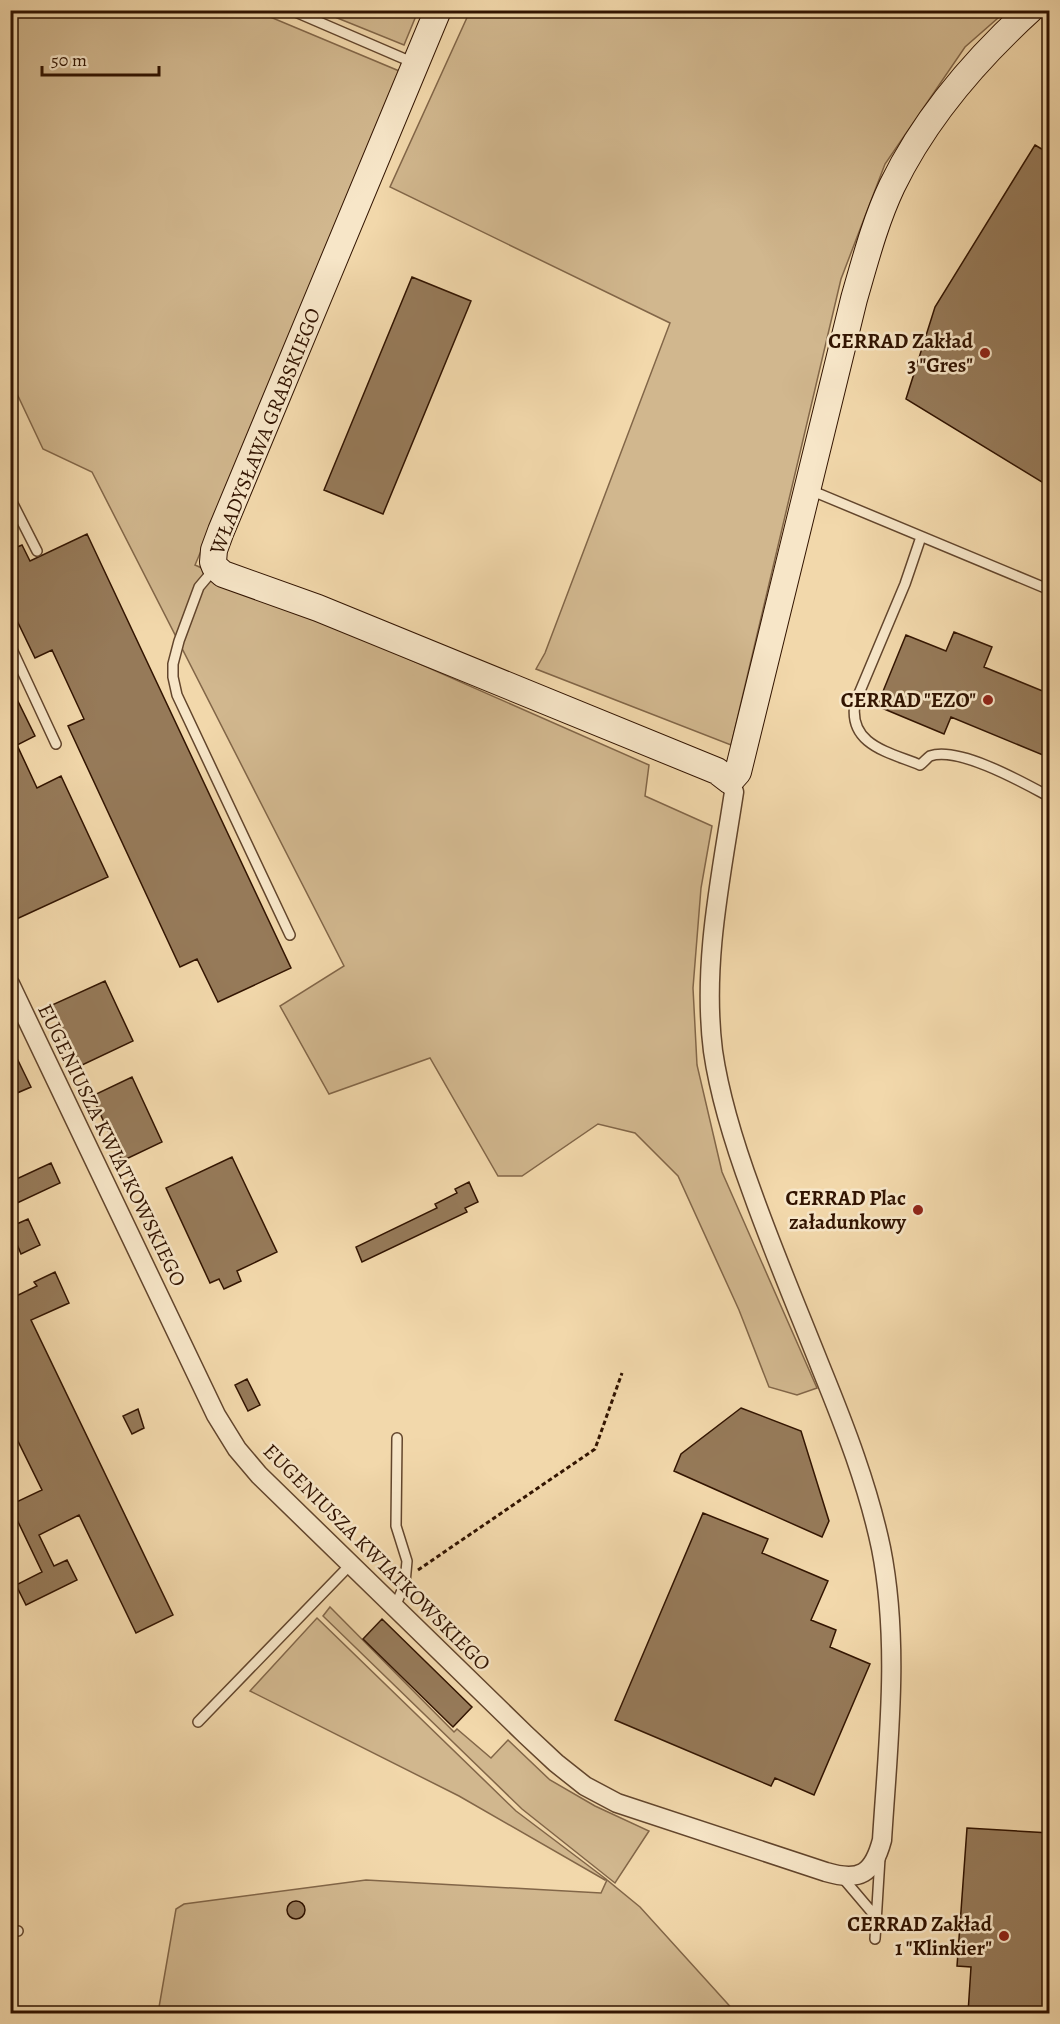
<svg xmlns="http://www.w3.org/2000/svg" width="1060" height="2024" font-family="Alegreya,serif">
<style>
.green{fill:#d1b78e;stroke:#826648;stroke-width:1.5}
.building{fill:#967a59;stroke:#321401;stroke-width:1.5}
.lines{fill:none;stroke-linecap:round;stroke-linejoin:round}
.lane-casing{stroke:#62452c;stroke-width:12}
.street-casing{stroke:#62452c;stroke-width:21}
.secondary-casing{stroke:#321401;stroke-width:28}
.path{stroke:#321401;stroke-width:3;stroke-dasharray:4.5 3;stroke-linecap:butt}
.lane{stroke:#f7e6c8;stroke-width:9}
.street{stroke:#f7e6c8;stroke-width:18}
.secondary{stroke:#f7e6c8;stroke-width:26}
.poi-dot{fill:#8f2418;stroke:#f7e6c8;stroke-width:2}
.labels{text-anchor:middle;stroke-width:5;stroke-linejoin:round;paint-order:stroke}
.poi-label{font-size:21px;font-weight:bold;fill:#321401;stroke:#f7e6c8;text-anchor:end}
.street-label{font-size:21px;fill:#321401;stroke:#f7e6c8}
</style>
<rect width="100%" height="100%" fill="#f2d8ab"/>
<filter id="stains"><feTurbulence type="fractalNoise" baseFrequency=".00333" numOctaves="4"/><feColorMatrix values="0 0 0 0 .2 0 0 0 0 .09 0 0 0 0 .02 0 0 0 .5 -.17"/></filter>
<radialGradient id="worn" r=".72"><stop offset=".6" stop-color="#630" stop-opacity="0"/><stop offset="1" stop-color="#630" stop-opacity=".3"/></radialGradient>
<!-- green -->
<path class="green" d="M11,11H256L404,73L195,565L649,765L645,796L712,826L701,888L693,988L697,1065L722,1172L817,1388L797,1395L769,1387L739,1310L678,1176L635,1133L598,1124L522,1176H498L430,1058L329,1094L280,1006L344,966L92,472L43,449L11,381Z
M383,11L389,13L390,11H418L404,45L320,11Z
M470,11H1006L965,47L885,164L841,279L731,745L536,669L545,653L670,323L390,187Z
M330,1607L454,1732L457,1729L491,1758L508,1740L550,1780L595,1806L649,1831L615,1883L522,1809L323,1616Z
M317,1618L516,1811L606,1879L605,1880L459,1796L250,1691Z
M366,1880L601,1893L607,1880L640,1907L736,2013H158L176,1909L184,1904Z"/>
<!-- building -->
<path class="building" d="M1035,145L1050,154V487L906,399L935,307Z
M412,277L471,301L383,514L324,490Z
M87,534L291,968L218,1002L197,959L180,967L68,726L84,719L52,650L35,658L10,606V550L22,545L30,561Z
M954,632L992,647L984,667L1050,694V758L951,717L944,734L877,706L906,635L946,651Z
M10,685L35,736L17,745L37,788L61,776L108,877L10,922Z
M105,981L133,1041L80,1066L52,1005Z
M10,1044L31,1087L10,1096Z
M132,1077L162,1142L122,1161L92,1096Z
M232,1157L277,1252L237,1271L241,1281L224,1289L219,1279L210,1283L166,1188Z
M51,1163L60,1183L15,1204L10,1194V1182Z
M469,1182L478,1202L465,1208L467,1212L362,1262L356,1247L437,1208L435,1204L457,1193L455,1189Z
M28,1219L40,1245L21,1254L10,1227Z
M55,1272L69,1303L31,1320L173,1615L136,1633L79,1515L39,1535L54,1566L67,1560L77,1580L26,1605L16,1585L42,1572L10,1505L42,1490L10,1425V1299L37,1286L34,1282Z
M247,1379L260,1405L248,1411L235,1385Z
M741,1408L801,1431L829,1521L822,1537L674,1471L681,1454Z
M138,1409L144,1428L132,1434L123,1416Z
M703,1513L768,1539L762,1553L828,1581L811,1620L836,1630L830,1647L870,1664L814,1795L775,1778L771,1786L615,1720Z
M382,1619L472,1707L453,1727L363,1639Z
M967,1828L1050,1833V2013H968L971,1967L957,1966Z
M287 1910a9 9 0 1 1 18 0a9 9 0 1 1-18 0Z"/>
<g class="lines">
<defs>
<path id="lane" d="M291,10L414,63
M810,490L1050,590
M10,498L37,551
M921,537L905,584L855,703C848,745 889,752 920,765C923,763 927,758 930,756C959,746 1024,783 1050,797
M215,568L199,587L179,641L173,664V677L177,695L290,935
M10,645L56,744
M395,1607L405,1583L407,1561L396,1526L397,1438
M198,1722L351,1564
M842,1877L876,1917
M10,1931H18
M875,1939L880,1858"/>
<path id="street" d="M10,984L216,1415L237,1449L259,1475L526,1735L556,1763L585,1786L617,1803L826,1872C860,1882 873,1874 882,1840C888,1744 900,1644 881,1548C868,1486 845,1427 821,1368C798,1310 773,1251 752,1192C735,1146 720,1099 713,1051C702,964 721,877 734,792L730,781"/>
<path id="secondary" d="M438,10L221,531L214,550L213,562L215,567L223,574L318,608L717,771L730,781L738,772L854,299C865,261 875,222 892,186C925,118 974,61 1030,10"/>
</defs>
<!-- lane casing -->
<use href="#lane" class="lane-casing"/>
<!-- street casing -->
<use href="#street" class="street-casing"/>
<!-- secondary casing -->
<use href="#secondary" class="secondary-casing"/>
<!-- path -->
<path class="path" d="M418,1570L595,1449L622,1373"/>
<!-- lane -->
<use href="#lane" class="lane"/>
<!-- street -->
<use href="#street" class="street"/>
<!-- secondary -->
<use href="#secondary" class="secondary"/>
</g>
<!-- markers -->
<g class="poi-dot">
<circle cx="985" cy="353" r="6"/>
<circle cx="988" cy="700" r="6"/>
<circle cx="918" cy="1210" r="6"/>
<circle cx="1004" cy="1936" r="6"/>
</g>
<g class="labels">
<!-- poi labels -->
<g class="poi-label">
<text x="973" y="348">CERRAD Zakład<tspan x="973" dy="24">3 "Gres"</tspan></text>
<text x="976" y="707">CERRAD "EZO"</text>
<text x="906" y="1205">CERRAD Plac<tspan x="906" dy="24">załadunkowy</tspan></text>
<text x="992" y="1931">CERRAD Zakład<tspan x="992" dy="24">1 "Klinkier"</tspan></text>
</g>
<!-- street labels -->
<g class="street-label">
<text transform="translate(265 431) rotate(-68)" y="7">WŁADYSŁAWA GRABSKIEGO</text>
<text transform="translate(112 1145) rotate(64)" y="7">EUGENIUSZA KWIATKOWSKIEGO</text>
<text transform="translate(377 1557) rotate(45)" y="7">EUGENIUSZA KWIATKOWSKIEGO</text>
</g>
</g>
<!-- margin -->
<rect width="1060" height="2024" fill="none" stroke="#f2d8ab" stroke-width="36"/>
<rect x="12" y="12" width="1036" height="2000" fill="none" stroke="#321401" stroke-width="3"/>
<rect x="18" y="18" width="1024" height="1988" fill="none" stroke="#321401" stroke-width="1.5"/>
<!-- scale -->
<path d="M42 66v9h117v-9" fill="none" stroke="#321401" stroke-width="3"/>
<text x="51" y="66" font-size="18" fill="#321401" stroke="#f7e6c8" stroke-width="4.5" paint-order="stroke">50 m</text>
<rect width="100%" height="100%" filter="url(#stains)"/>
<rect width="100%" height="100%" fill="url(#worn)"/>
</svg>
